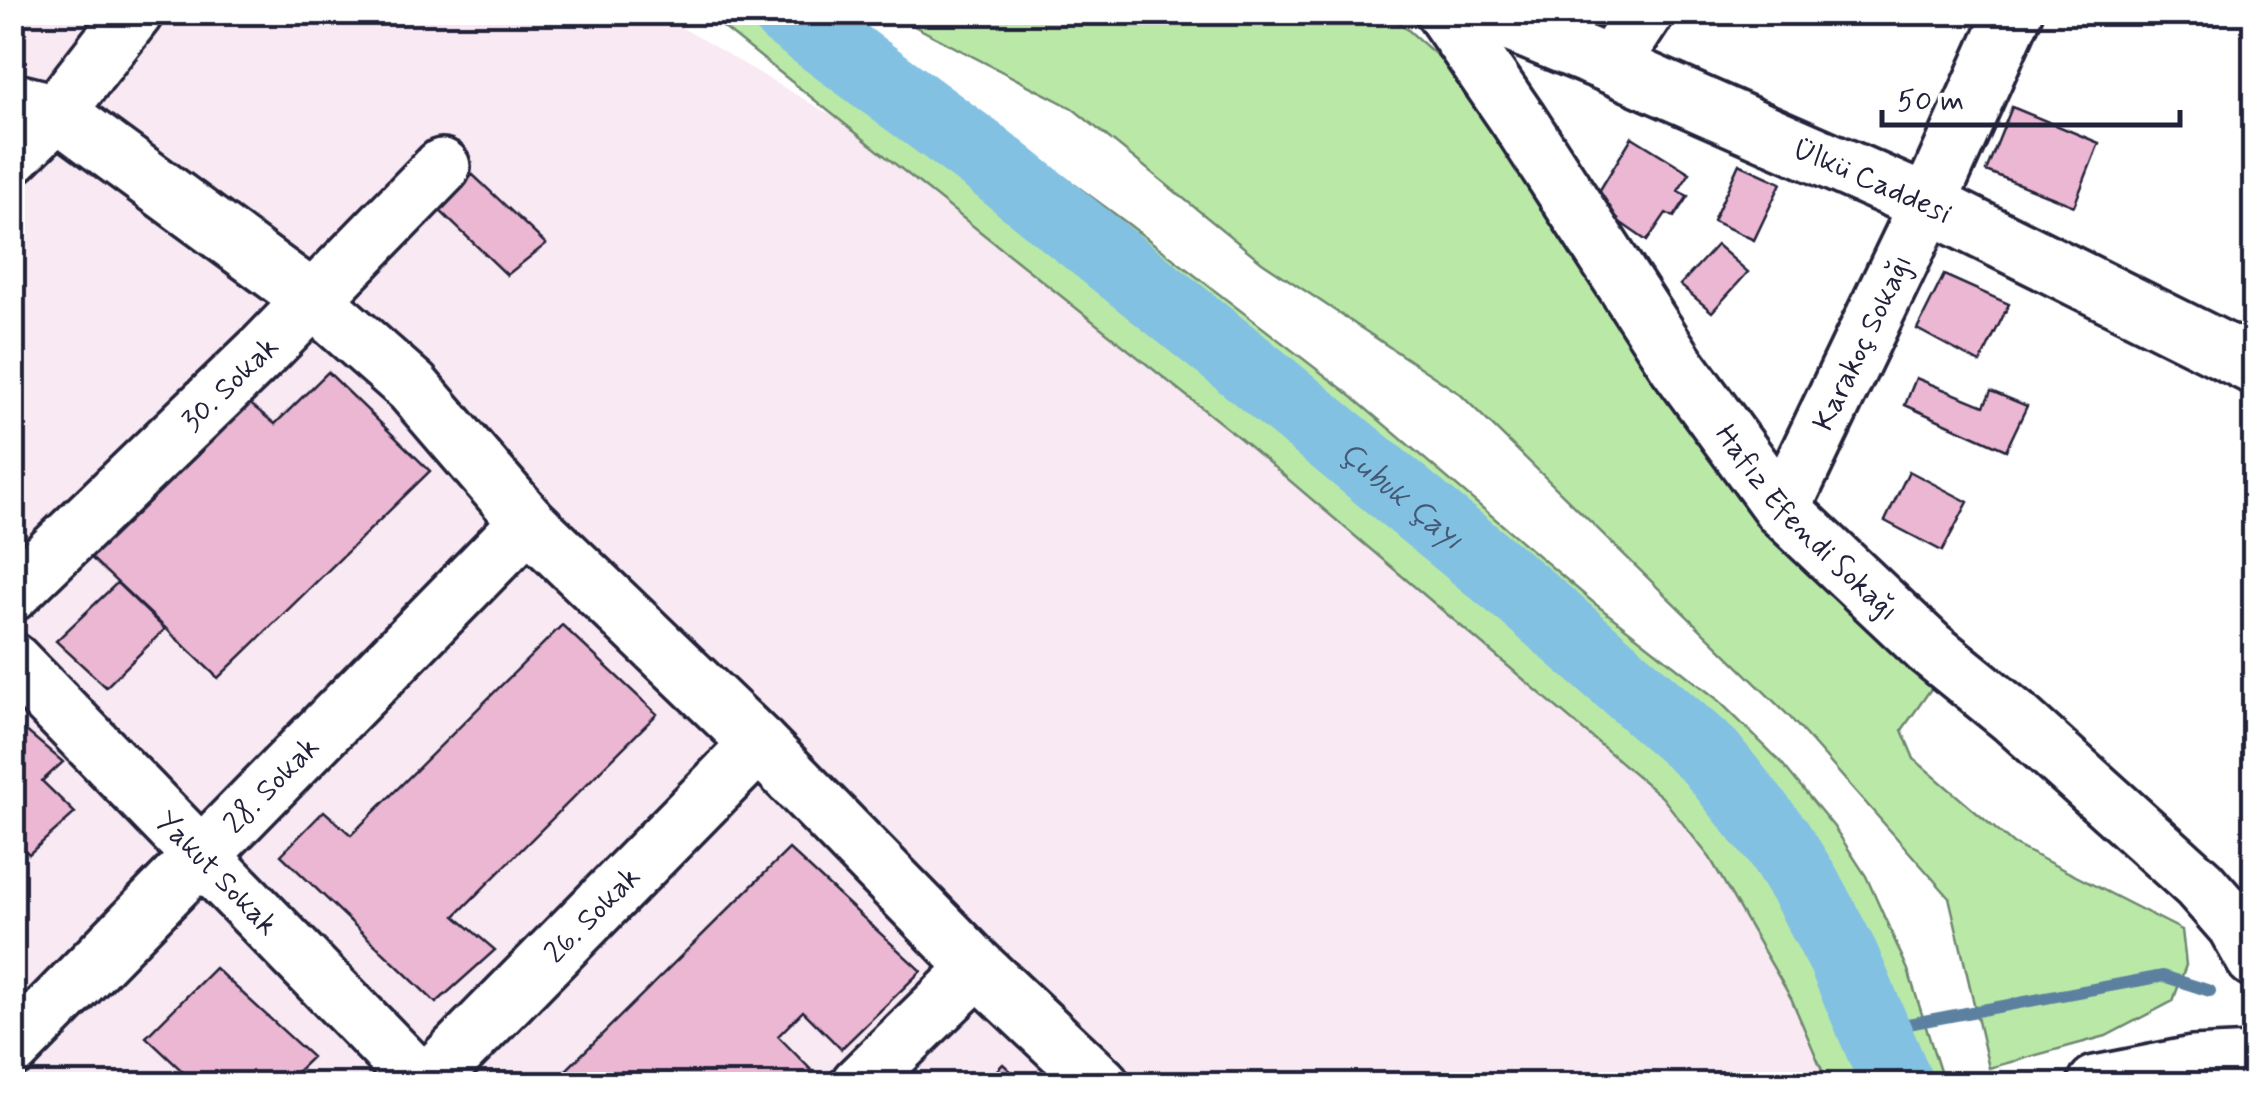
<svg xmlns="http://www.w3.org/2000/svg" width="2267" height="1097" font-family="Mynerve,sans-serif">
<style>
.built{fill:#f9e9f2}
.green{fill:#bae9a7;stroke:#6e8671;stroke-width:2.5}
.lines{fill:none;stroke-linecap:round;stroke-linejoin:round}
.stream{stroke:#5c81a0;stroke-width:12}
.river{stroke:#83c1e3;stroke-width:72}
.building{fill:#ebb7d2;stroke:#22223b;stroke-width:2.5}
.minor-casing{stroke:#22223b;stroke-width:62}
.minor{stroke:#fff;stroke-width:55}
.labels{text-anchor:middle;stroke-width:8;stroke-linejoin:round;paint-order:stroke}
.street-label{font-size:30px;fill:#22223b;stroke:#fff}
.water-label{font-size:32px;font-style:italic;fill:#445a76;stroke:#fff}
</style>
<rect width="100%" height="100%" fill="#fff"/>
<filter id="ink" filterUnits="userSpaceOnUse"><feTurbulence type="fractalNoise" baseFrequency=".01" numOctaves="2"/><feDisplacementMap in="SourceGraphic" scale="20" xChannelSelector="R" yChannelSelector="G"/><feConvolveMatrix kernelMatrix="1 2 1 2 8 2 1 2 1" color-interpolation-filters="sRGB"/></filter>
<g filter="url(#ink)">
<!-- built -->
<path class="built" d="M655,12L942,180L1677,782L1848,1084H13L12,13Z"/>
<!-- green -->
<path class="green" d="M697,13H837L882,43L1127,223L1345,391L1594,603L1717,699L1780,761L1834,827L1866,876L1908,970L1944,1084H1828L1791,998L1710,858L1662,797L1242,440L723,27Z
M889,13H1389L1476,90L1933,686L1902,730L1914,759L2013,844L2182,930L2186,965L2173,1001L2106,1036L1989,1068L1949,897L1788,715L1460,394L1262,262L1072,108Z"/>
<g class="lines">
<!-- stream -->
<path class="stream" d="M1876,1030L2163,976L2210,991"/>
<!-- river -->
<path class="river" id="s1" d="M787,12L988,160L1239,361L1524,595L1710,757L1777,841L1806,887L1843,957L1897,1084"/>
</g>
<!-- building -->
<path class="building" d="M2012,107L2099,143L2074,206L1986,171Z
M1632,137L1690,173L1678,191L1688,196L1674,217L1666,213L1647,241L1592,203Z
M1739,164L1781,183L1754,240L1713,221Z
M473,175L546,244L507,275L434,205Z
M1717,245L1748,272L1712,312L1680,285Z
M1944,275L2009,304L1980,363L1917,329Z
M328,372L430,471L218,678L84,551L243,398L275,424Z
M1916,378L1984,406L1991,391L2027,406L2006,450L1905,405Z
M1909,471L1968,502L1942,551L1885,521Z
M117,583L165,629L106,687L56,641Z
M562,625L657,714L455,916L495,950L436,1003L281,855L324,811L351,835Z
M12,719L63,762L42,781L75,813L29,854L12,839Z
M789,849L921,971L841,1049L803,1011L778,1036L816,1075L806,1084H552Z
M215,968L312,1057L284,1084H196L146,1037Z
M1003,1064L1025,1084H983Z
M916,1074L928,1084H905Z"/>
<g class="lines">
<defs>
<g id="minor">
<path id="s2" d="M1444,12L1519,121L1677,365L1782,509L1929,648L2014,717L2199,884L2235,925L2254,959"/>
<path id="s3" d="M1482,12L1611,65L1928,204L2254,366"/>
<path d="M1611,65L1646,12"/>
<path d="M12,101L57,112L313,300L412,387L528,522L759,744L978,968L1101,1084"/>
<path d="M12,156L57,112L135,12"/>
<path id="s4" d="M1782,509L1928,204L2014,12"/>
<path id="s5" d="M12,593L267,347L442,167"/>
<path id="s6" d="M12,661L423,1084"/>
<path id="s7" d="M12,1049L528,522"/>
<path id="s8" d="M425,1084L759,744"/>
<path d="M859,1084L978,968"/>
<path d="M2096,1084L2193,1065L2254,1062"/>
</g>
</defs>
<!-- minor casing -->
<use href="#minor" class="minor-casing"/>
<!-- minor -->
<use href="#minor" class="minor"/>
</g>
</g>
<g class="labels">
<!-- street labels -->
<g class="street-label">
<text dy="10" stroke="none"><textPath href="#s3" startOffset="425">Ülkü Caddesi</textPath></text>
<text dy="10" stroke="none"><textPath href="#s4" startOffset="185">Karakoç Sokağı</textPath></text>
<text dy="10" stroke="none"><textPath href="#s5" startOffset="302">30. Sokak</textPath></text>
<text dy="10" stroke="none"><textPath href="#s2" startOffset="628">Hafız Efendi Sokağı</textPath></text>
<text dy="10" stroke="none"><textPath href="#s7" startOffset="370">28. Sokak</textPath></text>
<text dy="10" stroke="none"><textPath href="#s6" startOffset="295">Yakut Sokak</textPath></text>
<text dy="10" stroke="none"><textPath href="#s8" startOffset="238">26. Sokak</textPath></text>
</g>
<!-- water labels -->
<g class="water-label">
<text dy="11" stroke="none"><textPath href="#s1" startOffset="782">Çubuk Çayı</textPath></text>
</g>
</g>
<!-- margin -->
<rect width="2267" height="1097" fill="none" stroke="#fff" stroke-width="50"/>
<rect x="25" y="25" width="2217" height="1047" fill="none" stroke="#22223b" stroke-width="4" filter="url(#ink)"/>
<!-- scale -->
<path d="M1882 110v15h298v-15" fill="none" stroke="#22223b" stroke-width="5"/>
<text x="1897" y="110" font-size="30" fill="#22223b" stroke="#ffffff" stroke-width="8" paint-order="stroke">50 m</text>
</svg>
